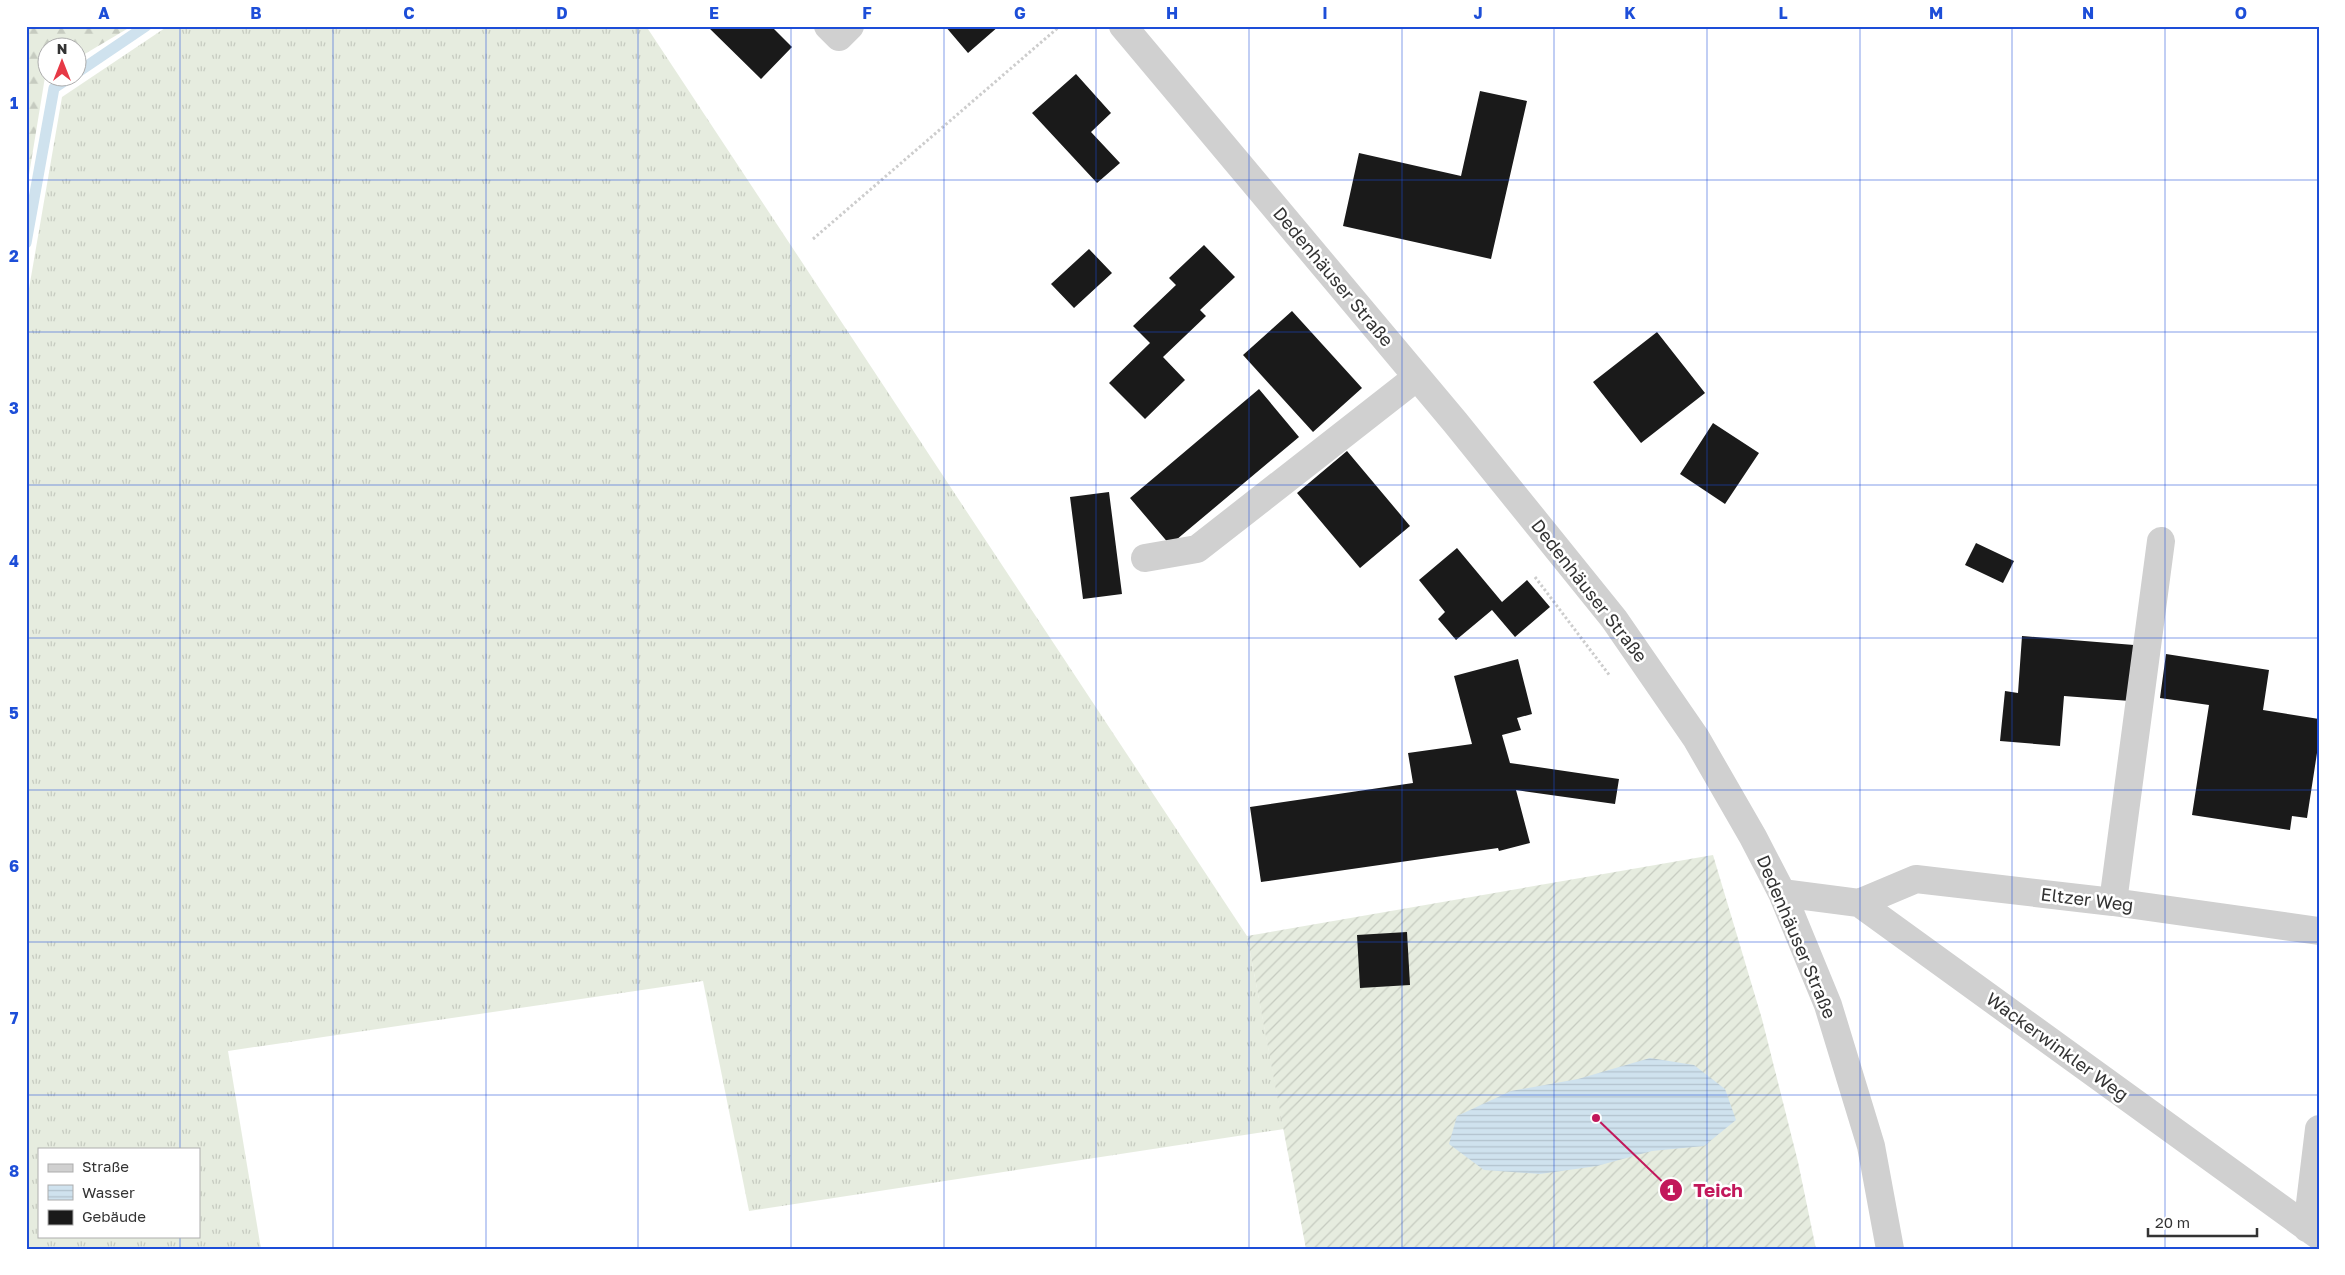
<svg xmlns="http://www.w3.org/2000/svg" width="2345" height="1275" font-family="'Golos Text',sans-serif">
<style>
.grass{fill:url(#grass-tufts);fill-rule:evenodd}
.forest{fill:url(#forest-firs)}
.garden{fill:url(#garden-furrows)}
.water{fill:url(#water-rules)}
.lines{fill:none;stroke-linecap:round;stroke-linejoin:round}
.stream{stroke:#cfe2ee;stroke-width:11}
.building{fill:#1a1a1a}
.path{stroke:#cdcdcd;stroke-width:3;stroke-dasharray:2.5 2.5;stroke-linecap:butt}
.minor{stroke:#d0d0d0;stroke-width:28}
.grid{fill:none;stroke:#1d4ed8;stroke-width:1;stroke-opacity:0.55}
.labels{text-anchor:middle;stroke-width:5;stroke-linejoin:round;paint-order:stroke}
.street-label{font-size:18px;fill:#333;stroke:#fff}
.leader{fill:none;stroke:#c2185b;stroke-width:2}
.callout-dot{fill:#c2185b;stroke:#fff;stroke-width:2}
.mark-label{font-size:15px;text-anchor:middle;font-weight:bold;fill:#fff}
.callout-label{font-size:19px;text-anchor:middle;font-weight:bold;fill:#c2185b;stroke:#fff;stroke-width:5;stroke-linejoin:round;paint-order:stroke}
.neatline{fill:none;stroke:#1d4ed8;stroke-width:2}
.grid-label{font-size:16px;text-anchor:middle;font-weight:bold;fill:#1d4ed8}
</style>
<defs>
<pattern id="grass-tufts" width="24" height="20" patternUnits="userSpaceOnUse" patternTransform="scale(1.25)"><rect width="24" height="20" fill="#e6ecdf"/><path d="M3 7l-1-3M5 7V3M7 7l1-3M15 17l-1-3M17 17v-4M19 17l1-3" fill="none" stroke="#c6cbc0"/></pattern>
<pattern id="forest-firs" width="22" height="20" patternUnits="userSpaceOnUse" patternTransform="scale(1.25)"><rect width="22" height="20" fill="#e6ecdf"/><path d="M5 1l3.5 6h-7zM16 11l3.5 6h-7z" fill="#c6cbc0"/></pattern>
<pattern id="garden-furrows" width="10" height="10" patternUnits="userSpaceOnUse" patternTransform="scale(1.25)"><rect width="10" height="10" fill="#e6ecdf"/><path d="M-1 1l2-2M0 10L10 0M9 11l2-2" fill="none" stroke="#c6cbc0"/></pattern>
<pattern id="water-rules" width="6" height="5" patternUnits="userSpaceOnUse" patternTransform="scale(1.25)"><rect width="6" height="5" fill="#cfe2ee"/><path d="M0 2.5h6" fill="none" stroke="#b2c2cd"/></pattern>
</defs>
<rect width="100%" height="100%" fill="#fff"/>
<!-- grass -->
<path class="grass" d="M168,26H646L1247,936L1284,1129L749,1211L703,981L228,1051L261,1249H26V306L62,97ZM39,1149H199V1236H39Z"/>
<!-- forest -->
<path class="forest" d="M26,26H132L78,58V48H48L47,76L45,77L26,193Z"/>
<!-- garden -->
<path class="garden" d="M1713,855L1762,1019L1798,1162L1816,1249H1306L1247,936Z"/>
<!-- water -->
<path class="water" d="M1650,1058L1694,1065L1725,1089L1736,1120L1704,1146L1652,1151L1597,1166L1540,1174L1484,1170L1449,1144L1457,1116L1511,1091L1578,1079Z"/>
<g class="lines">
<!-- stream -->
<path class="stream" d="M78,72L146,26
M26,243L54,88L69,78"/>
</g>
<!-- building -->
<path class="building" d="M707,26H771L792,47L761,79Z
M945,26H999L968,53Z
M1076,74L1111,113L1091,132L1120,163L1097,183L1032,113Z
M1480,91L1527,101L1491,259L1343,226L1359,153L1461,176Z
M1204,245L1235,277L1200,310L1206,316L1163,357L1185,380L1145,419L1109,383L1150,343L1133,326L1176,285L1169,278Z
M1089,249L1112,273L1074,308L1051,284Z
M1292,311L1362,388L1313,432L1243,355Z
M1657,332L1705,393L1641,443L1593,382Z
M1259,389L1299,437L1170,545L1130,498Z
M1713,423L1759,453L1725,504L1680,474Z
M1347,451L1410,526L1360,568L1297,493Z
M1109,492L1122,594L1083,599L1070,497Z
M1976,543L2014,561L2003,583L1965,565Z
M1457,548L1502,602L1527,580L1550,607L1515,637L1492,610L1456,640L1438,619L1445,612L1419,580Z
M2022,636L2134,645L2130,701L2064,696L2060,746L2000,741L2005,691L2018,693Z
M2166,654L2269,670L2263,710L2319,719V740L2307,818L2292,816L2290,830L2192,815L2209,705L2160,698Z
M1518,659L1532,714L1517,718L1521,730L1502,735L1510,763L1619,779L1615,804L1516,790L1530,843L1499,851L1498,848L1261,882L1250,807L1413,783L1408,753L1472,744L1454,676Z
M1407,932L1410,985L1360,988L1357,935Z"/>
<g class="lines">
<!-- path -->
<path class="path" d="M813,239L1060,26
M1535,577L1610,676"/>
<!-- minor -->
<path class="minor" d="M828,26L839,37L850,26
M1123,26L1455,422L1614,619L1696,738L1753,837L1782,893L1828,1005L1871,1146L1890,1249
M1145,558L1197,549L1417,377
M1782,893L1859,903L2319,1236
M2113,902L2161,541
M1859,903L1916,879L2113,902L2319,931
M2307,1228L2319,1129"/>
</g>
<!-- grid -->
<path class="grid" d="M180,26V1149M333,26V1249M486,26V1249M638,26V1249M791,26V1249M944,26V1249M1096,26V1249M1249,26V1249M1402,26V1249M1554,26V1249M1707,26V1249M1860,26V1249M2012,26V1249M2165,26V1249M26,180H2319M26,332H2319M26,485H2319M26,638H2319M26,790H2319M26,942H2319M26,1095H2319M180,1236V1249"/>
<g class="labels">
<!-- street labels -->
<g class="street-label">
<text transform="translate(1333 277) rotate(50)" y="6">Dedenhäuser Straße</text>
<text transform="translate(1589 591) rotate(52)" y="6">Dedenhäuser Straße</text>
<text transform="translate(2087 900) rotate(7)" y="6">Eltzer Weg</text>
<text transform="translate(1796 937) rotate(67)" y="6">Dedenhäuser Straße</text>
<text transform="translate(2057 1047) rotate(36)" y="6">Wackerwinkler Weg</text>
</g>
</g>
<!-- callouts -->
<path class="leader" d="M1596 1118L1671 1190"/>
<g class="callout-dot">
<circle cx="1596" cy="1118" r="5"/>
<circle cx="1671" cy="1190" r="12"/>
</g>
<g class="mark-label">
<text x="1671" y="1195">1</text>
</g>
<g class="callout-label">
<text x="1718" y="1197">Teich</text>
</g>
<!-- border -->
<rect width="2345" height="1275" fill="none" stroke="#ffffff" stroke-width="55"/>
<!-- legend -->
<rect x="38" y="1148" width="162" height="90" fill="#ffffff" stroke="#adadad"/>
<rect x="48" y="1164" width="25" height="8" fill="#d0d0d0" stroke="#adadad"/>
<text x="82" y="1172" font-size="15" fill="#333333">Straße</text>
<rect x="48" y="1185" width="25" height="15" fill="url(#water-rules)" stroke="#adadad"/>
<text x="82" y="1198" font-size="15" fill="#333333">Wasser</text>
<rect x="48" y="1210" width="25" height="15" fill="#1a1a1a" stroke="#adadad"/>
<text x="82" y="1222" font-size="15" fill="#333333">Gebäude</text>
<!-- north arrow -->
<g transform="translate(62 62)"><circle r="24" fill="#ffffff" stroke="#adadad"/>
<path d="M0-4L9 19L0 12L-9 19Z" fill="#e63946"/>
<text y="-8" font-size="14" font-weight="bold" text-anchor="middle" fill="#333333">N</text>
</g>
<!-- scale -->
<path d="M2148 1228v8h109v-8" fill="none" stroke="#333333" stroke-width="2.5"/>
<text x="2155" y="1228" font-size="15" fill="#333333" stroke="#ffffff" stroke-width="4" paint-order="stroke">20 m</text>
<rect x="28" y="28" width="2290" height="1220" class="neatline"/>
<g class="grid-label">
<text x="104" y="19">A</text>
<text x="256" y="19">B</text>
<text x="409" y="19">C</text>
<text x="562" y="19">D</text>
<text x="714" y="19">E</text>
<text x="867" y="19">F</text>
<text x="1020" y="19">G</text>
<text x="1172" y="19">H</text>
<text x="1325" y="19">I</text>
<text x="1478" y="19">J</text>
<text x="1630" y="19">K</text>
<text x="1783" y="19">L</text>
<text x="1936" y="19">M</text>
<text x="2088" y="19">N</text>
<text x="2241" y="19">O</text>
<text x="14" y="109">1</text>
<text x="14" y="262">2</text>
<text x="14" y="414">3</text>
<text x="14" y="567">4</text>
<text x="14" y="719">5</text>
<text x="14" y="872">6</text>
<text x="14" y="1024">7</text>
<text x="14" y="1177">8</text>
</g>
</svg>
